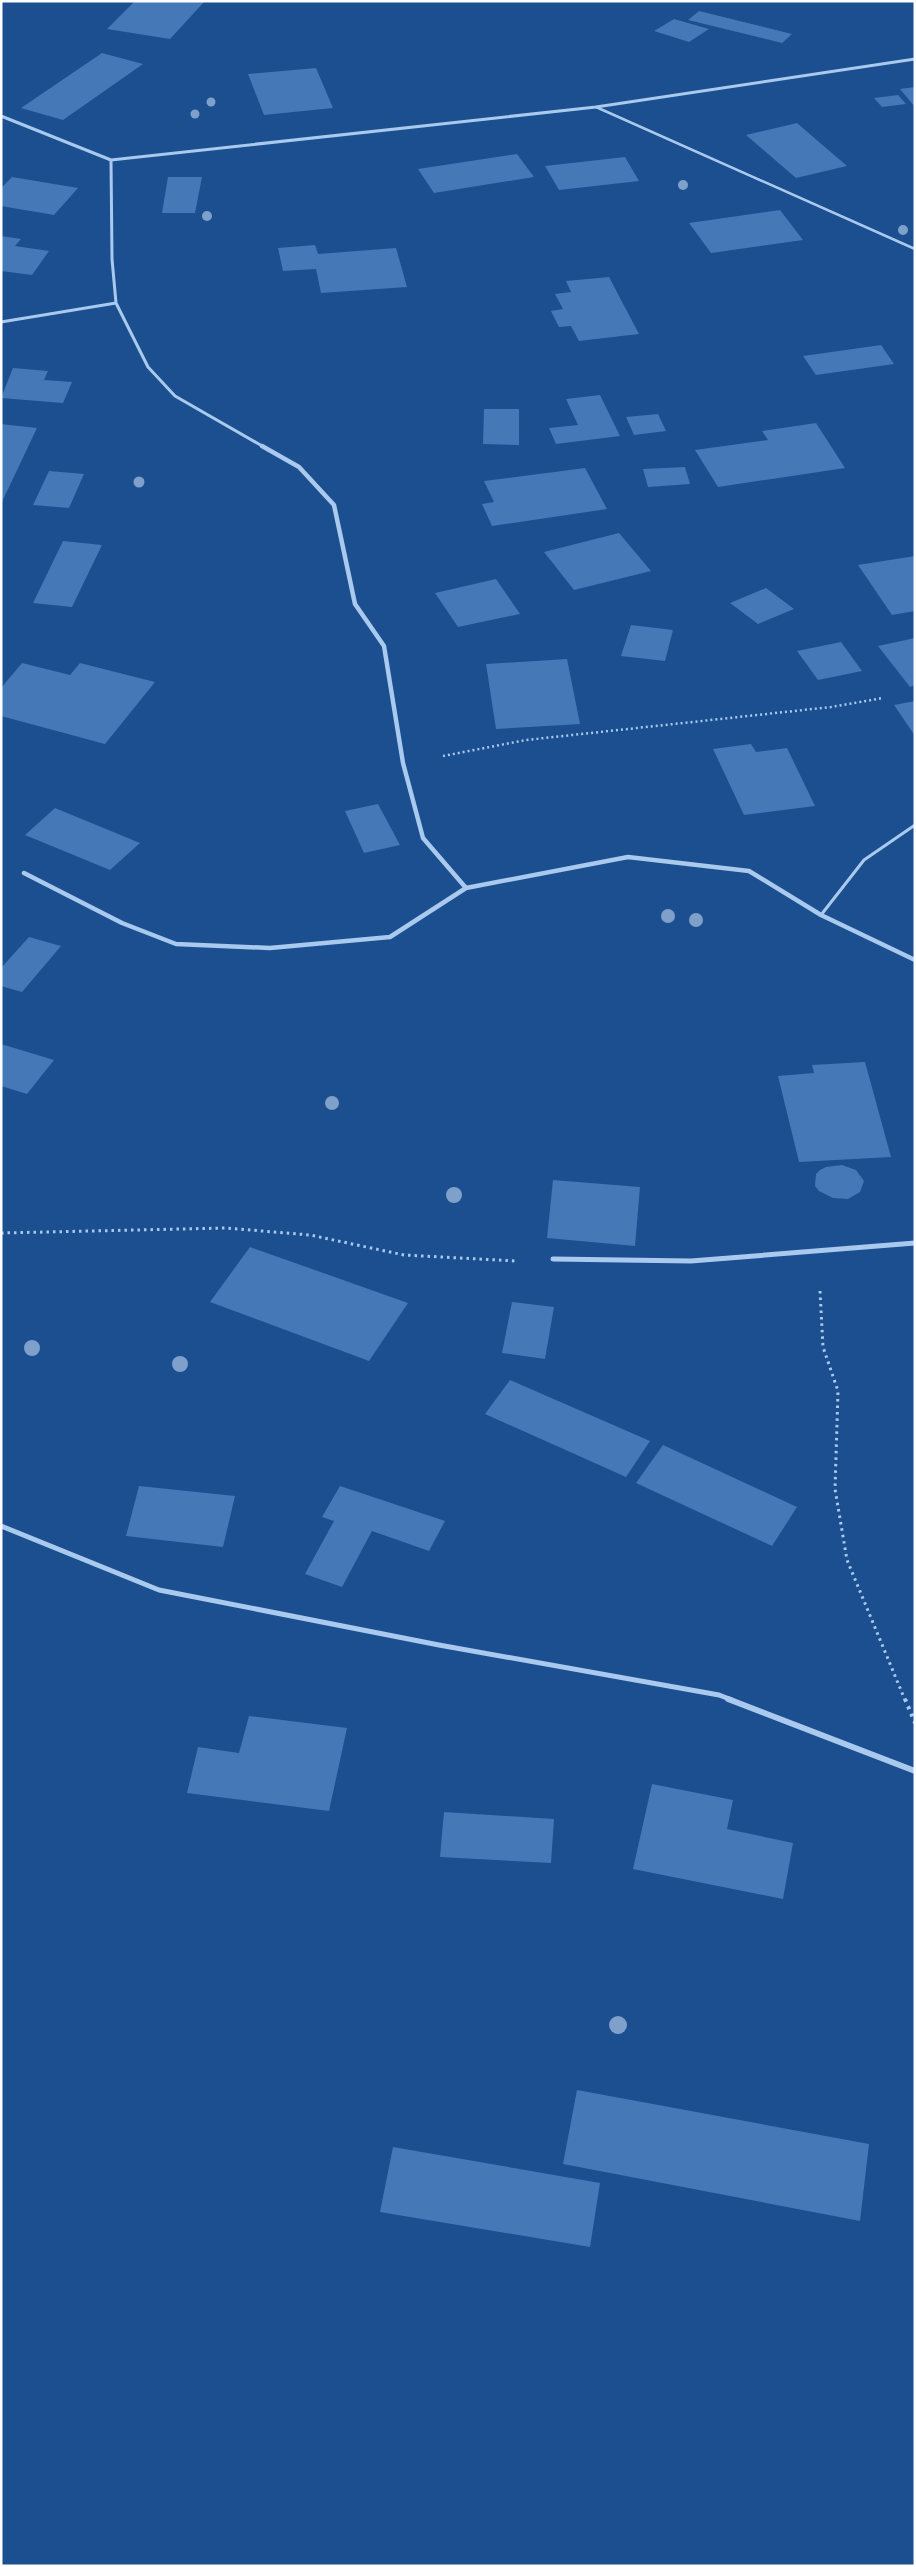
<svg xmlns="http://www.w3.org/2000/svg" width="916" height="2567" font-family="Barlow,sans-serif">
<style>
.building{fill:#4478b7}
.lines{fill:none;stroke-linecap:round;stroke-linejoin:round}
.path-far2{stroke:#a9c9ee;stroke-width:2.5;stroke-dasharray:2 3;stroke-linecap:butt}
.path-far1{stroke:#a9c9ee;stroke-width:3;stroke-dasharray:2.5 4;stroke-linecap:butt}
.path{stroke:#a9c9ee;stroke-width:4;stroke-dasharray:3 5;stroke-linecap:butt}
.lane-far1{stroke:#a9c9ee;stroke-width:2.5}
.lane{stroke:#a9c9ee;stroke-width:3}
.street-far3{stroke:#a9c9ee;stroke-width:3}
.street-far2{stroke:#a9c9ee;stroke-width:4.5}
.street-far1{stroke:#a9c9ee;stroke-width:5}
.street{stroke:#a9c9ee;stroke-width:6}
.tree{fill:#7ea0ca}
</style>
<rect width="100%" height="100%" fill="#1b4f8f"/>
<!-- building -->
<path class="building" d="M135,1H205L170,39L107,29Z
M699,11L792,34L782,43L688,20Z
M674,19L709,29L689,42L654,31Z
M102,53L143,64L63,120L21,108Z
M316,68L333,108L264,115L248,74Z
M915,87V107L900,89Z
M898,95L906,104L882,107L874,98Z
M797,123L847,166L796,178L746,135Z
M517,154L534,177L434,193L418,169Z
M625,157L639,181L559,190L545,166Z
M12,177L78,188L54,215L1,206V188Z
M168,177H202L195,213H162Z
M780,210L803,240L711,253L689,223Z
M1,236L21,239L15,246L49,251L32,275L1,271Z
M315,245L318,254L396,248L407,287L321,293L316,269L283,271L278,248Z
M609,277L639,334L579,341L571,326L559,327L551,311L563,309L555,294L571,292L566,281Z
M881,345L894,364L816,375L803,356Z
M13,368L48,371L44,380L72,382L63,403L1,398Z
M600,395L620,436L556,444L549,428L578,425L566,399Z
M484,409H519V445L483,444Z
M658,414L666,431L634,435L626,417Z
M816,423L845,468L718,487L695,450L768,440L762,431Z
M1,424L37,428L1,504Z
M685,467L690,484L648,487L643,469Z
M585,468L607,509L492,526L482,504L494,502L484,481Z
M49,471L84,474L69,508L33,505Z
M619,533L651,571L574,590L544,552Z
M63,541L102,545L72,607L33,603Z
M915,556V611L892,615L858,565Z
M496,579L520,614L458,627L435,593Z
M766,588L794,609L758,624L730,603Z
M631,625L673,630L665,661L621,656Z
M915,638V685L910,687L878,646Z
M841,642L862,671L818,680L797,651Z
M567,659L580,724L496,729L486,664Z
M22,663L70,675L80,663L155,682L105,744L1,716V688Z
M915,701V736L894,705Z
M751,744L756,752L787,748L815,806L744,815L713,749Z
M378,804L400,845L364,853L345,811Z
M55,808L140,843L110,870L25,835Z
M29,937L61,946L22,992L1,986V968Z
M1,1044L54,1060L27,1094L1,1086Z
M865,1062L891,1157L799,1162L778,1076L814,1073L812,1065Z
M842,1165L856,1170L864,1181L860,1192L848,1199L833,1198L819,1191L815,1186L816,1174L820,1170L826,1167Z
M553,1180L640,1187L635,1246L547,1238Z
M250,1247L408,1303L369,1361L210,1302Z
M512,1302L554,1307L545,1359L502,1353Z
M510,1380L650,1441L626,1477L485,1414Z
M663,1445L797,1507L772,1546L636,1483Z
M139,1486L235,1496L223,1547L126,1536Z
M340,1486L445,1521L429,1551L372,1531L342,1587L305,1574L334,1521L322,1517Z
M249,1716L347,1728L329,1811L187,1793L198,1747L239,1753Z
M652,1784L733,1800L727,1829L793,1843L783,1899L633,1869Z
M444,1812L554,1819L551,1863L440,1857Z
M577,2090L869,2144L860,2221L563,2164Z
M393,2147L600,2183L590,2247L380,2212Z"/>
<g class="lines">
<!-- path-far2 -->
<path class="path-far2" d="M443,756L526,740L831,707L883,698"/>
<!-- path-far1 -->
<path class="path-far1" d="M1,1233L226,1228L310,1235L404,1255L516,1261
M820,1291L823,1347L838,1391L835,1489L847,1560L905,1700"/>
<!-- path -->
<path class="path" d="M905,1699L915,1723"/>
<!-- lane-far1 -->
<path class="lane-far1" d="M596,107L915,249"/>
<!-- lane -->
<path class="lane" d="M821,915L864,860L915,825"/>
<!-- street-far3 -->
<path class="street-far3" d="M1,116L111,160L112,259L116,303L148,367L175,396L264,447
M111,160L596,107L915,59
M1,322L116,303"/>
<!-- street-far2 -->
<path class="street-far2" d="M262,446L299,467L334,505L355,604L384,646L403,763L423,838L466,888L628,857L749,871L821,915L915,960
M24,873L122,923L176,944L270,948L390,937L466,888"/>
<!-- street-far1 -->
<path class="street-far1" d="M553,1259L691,1261L915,1243
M1,1526L159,1590L439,1645L719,1695L732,1700"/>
<!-- street -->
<path class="street" d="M728,1699L915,1771"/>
</g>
<!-- trees -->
<g class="tree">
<circle cx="211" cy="102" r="4.5"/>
<circle cx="195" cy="114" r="4.5"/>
<circle cx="683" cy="185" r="5"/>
<circle cx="207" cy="216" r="5"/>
<circle cx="903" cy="230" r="5"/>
<circle cx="139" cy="482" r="5.5"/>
<circle cx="668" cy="916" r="7"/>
<circle cx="696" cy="920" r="7"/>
<circle cx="332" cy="1103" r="7"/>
<circle cx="454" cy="1195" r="8"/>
<circle cx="32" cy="1348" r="8"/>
<circle cx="180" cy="1364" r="8"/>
<circle cx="618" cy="2025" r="9"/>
</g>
<!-- border -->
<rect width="916" height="2567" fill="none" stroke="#ffffff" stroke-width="5"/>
</svg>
